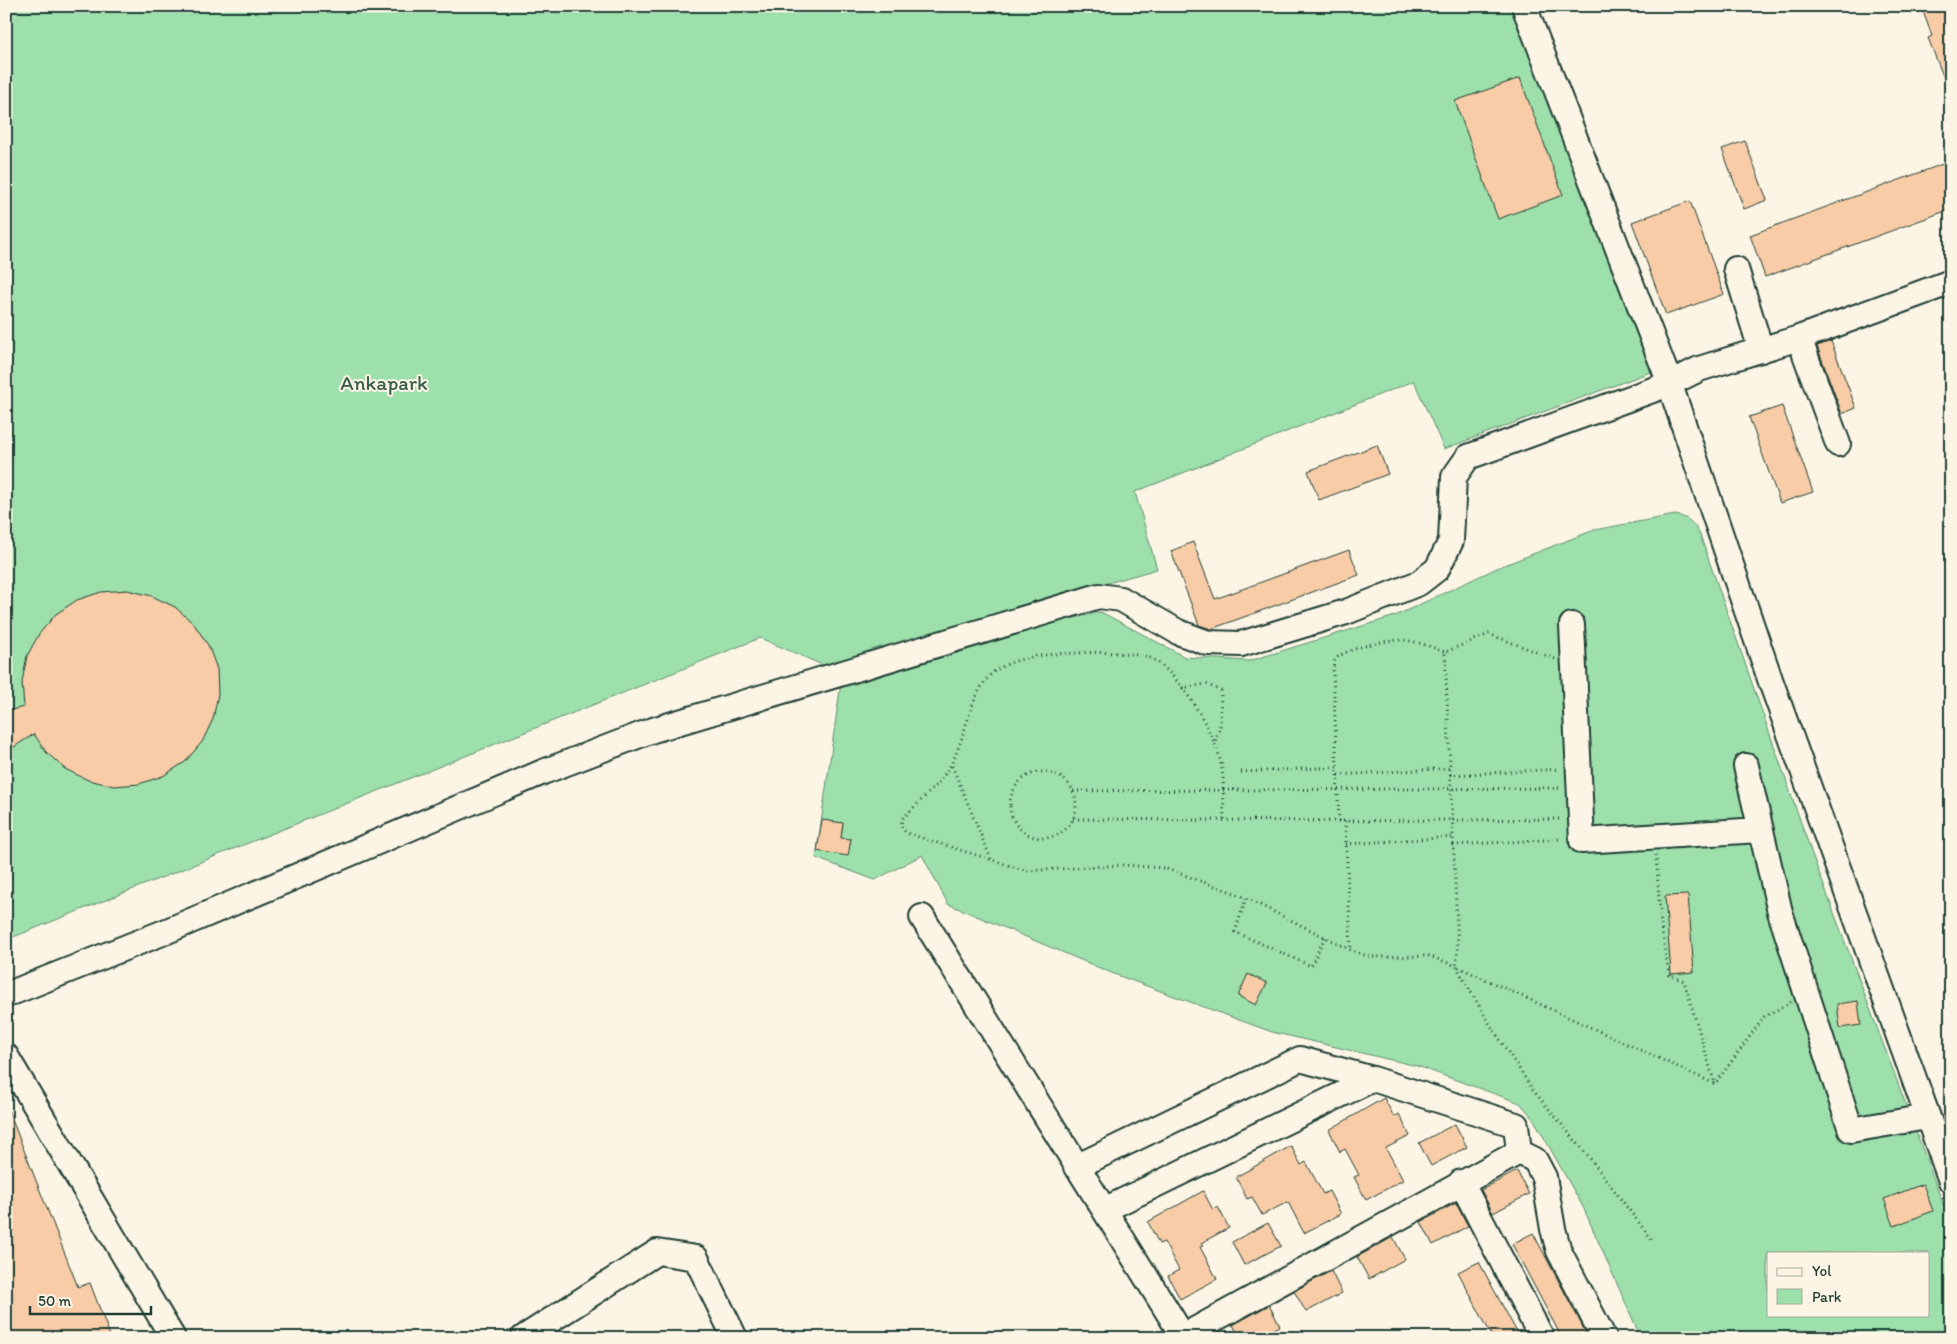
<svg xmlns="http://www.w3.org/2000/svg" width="1957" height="1344" font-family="Itim,sans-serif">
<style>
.green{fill:#9de0ab;stroke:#5e8e70;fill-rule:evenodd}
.building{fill:#f7cca6;stroke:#1f3d34}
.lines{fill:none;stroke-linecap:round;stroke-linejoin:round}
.minor-casing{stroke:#1f3d34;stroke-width:28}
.path{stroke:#1f3d34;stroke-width:3;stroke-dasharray:1 4;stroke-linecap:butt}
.minor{stroke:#fcf5e5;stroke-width:24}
.labels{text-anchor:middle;stroke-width:4;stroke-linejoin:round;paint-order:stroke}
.park-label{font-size:21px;fill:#385e4c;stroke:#fcf5e5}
</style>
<rect width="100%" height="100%" fill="#fcf5e5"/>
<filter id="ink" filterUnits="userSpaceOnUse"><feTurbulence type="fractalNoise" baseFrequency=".02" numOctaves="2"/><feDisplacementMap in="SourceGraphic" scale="10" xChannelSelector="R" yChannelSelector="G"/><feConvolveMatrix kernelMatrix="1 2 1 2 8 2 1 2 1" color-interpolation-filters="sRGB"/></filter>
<g filter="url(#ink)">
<!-- green -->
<path class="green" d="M6,6H1524L1669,365L1444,449L1414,381L1135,492L1157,569L876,649L827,667L760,638L6,940Z
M1675,515C1688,517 1694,523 1700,535L1812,854L1951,1225V1338H1641L1583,1207L1533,1118L1520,1103L1417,1066L1272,1032L1114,974L948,904L922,855L875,880L816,858L841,683L1030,628L1101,612L1185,657L1249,661L1395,616L1497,568L1594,530ZM1768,1253H1928V1315H1768Z"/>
<!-- building -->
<path class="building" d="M1921,6H1947L1951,18V96L1928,38L1932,36Z
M1520,78L1563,195L1498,219L1455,101Z
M1745,141L1767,200L1744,209L1722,149Z
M1951,161V209L1765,277L1750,235Z
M1690,201L1724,294L1666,315L1632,222Z
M1831,341L1856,408L1842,414L1817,346Z
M1782,406L1813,492L1780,503L1749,417Z
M1377,445L1388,474L1319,500L1308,471Z
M1193,542L1215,599L1349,550L1359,575L1211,629L1199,625L1171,551Z
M127,590L152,596L175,607L194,624L208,645L217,669L218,694L213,719L202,742L185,762L163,776L139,784L114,786L88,780L65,769L46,752L34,734L6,752V711L24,707L22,682L27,656L39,634L56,614L77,600L101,592Z
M822,820L843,823L841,838L851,839L848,856L817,851Z
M1688,895L1694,972L1671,974L1665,896Z
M1248,974L1267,983L1256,1005L1238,996Z
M1858,1001L1861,1025L1840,1028L1837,1004Z
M1384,1098L1394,1117L1399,1114L1410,1136L1386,1148L1403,1180L1366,1200L1354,1177L1359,1175L1345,1149L1340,1152L1329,1130Z
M7,1107L78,1287L90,1283L111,1338H6Z
M1455,1124L1467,1147L1431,1166L1419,1143Z
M1291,1146L1301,1165L1306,1162L1323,1194L1329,1191L1341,1214L1304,1233L1288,1202L1262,1215L1252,1197L1247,1199L1236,1177Z
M1517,1171L1529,1194L1493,1213L1481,1190Z
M1923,1184L1933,1211L1894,1226L1884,1199Z
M1203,1191L1213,1210L1218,1207L1229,1228L1201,1243L1203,1245L1200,1247L1217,1279L1180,1299L1168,1276L1179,1270L1164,1242L1159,1244L1148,1222Z
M1456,1203L1468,1226L1433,1245L1421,1222Z
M1268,1223L1281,1246L1244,1265L1232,1242Z
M1533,1233L1582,1325L1588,1338H1562L1512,1244Z
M1393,1237L1405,1259L1369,1279L1357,1257Z
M1479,1262L1520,1338H1493L1458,1272Z
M1331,1271L1342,1293L1306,1312L1294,1291Z
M1269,1305L1280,1326L1257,1338H1240L1233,1325Z"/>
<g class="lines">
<defs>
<path id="minor" d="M1524,6L1667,376L1771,682L1951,1181
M1736,269L1761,350
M1799,338L1838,444
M1572,625L1582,841L1760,830
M1746,766L1780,912L1851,1130L1927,1117
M922,917L1184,1338
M6,995L167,931L543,772L653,730L1099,596L1121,599L1178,632L1208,643L1241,644L1346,612L1419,583L1437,569L1451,541L1454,477L1468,457L1669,384L1699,369L1799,338L1951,282
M6,1056L173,1338
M1519,1152L1535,1160L1544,1177L1553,1229L1559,1251L1604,1338
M1076,1167L1300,1059L1373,1079L1516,1125L1519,1152
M1461,1182L1542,1338
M1106,1209L1373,1079
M523,1338L657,1252L696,1258L735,1338
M1180,1338L1519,1152"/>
</defs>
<!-- minor casing -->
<use href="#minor" class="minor-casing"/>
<!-- path -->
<path class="path" d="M1555,659L1489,634L1445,652L1458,950L1456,966L1715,1084L1764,1017L1791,1002
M1182,688L1206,684L1221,691L1220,726L1215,743
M952,766L991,859
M1241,772L1338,767
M1010 805a33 33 0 1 1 66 0a33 33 0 1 1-66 0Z
M1338,775L1450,768
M1450,775L1559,769
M1073,791L1562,788
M1073,819L1339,821L1563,819
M1224,819C1223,800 1225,778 1220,759C1213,731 1175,665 1147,657C1130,652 1093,652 1075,653C1050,654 1016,656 995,671C970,689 965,742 950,766C940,784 917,804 902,819L901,826L906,833L1027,871L1123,865L1164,868L1240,895L1355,952L1371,957L1429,956L1456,966L1489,1023L1533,1090L1589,1157L1652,1240
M1339,821L1333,668C1334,664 1334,659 1338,657C1349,648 1388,639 1403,640C1417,641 1431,647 1445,652
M1345,821L1351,950
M1346,844L1453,837
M1453,845L1562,839
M1656,855L1661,926L1669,975L1684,981L1715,1084
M1246,898L1235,932L1311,966L1325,937
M1943,1198L1951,1219"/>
<!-- minor -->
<use href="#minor" class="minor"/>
</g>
</g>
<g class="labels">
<!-- park labels -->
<g class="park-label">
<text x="384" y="390">Ankapark</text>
</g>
</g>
<!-- margin -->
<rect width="1957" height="1344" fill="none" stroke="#fcf5e5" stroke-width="25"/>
<rect x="12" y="12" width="1932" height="1319" fill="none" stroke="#1f3d34" stroke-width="2" filter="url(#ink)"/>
<!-- legend -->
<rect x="1767" y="1252" width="162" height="65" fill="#fcf5e5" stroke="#a4ab9e"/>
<rect x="1777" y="1268" width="25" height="8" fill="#fcf5e5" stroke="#a4ab9e"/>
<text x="1812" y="1276" font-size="15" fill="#1f3d34">Yol</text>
<rect x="1777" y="1289" width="25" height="15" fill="#9de0ab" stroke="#a4ab9e"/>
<text x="1812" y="1302" font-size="15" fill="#1f3d34">Park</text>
<!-- scale -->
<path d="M30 1306v8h121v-8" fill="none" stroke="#1f3d34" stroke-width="2.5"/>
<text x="38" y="1306" font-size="15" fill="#1f3d34" stroke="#fcf5e5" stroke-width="4" paint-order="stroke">50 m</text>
</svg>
